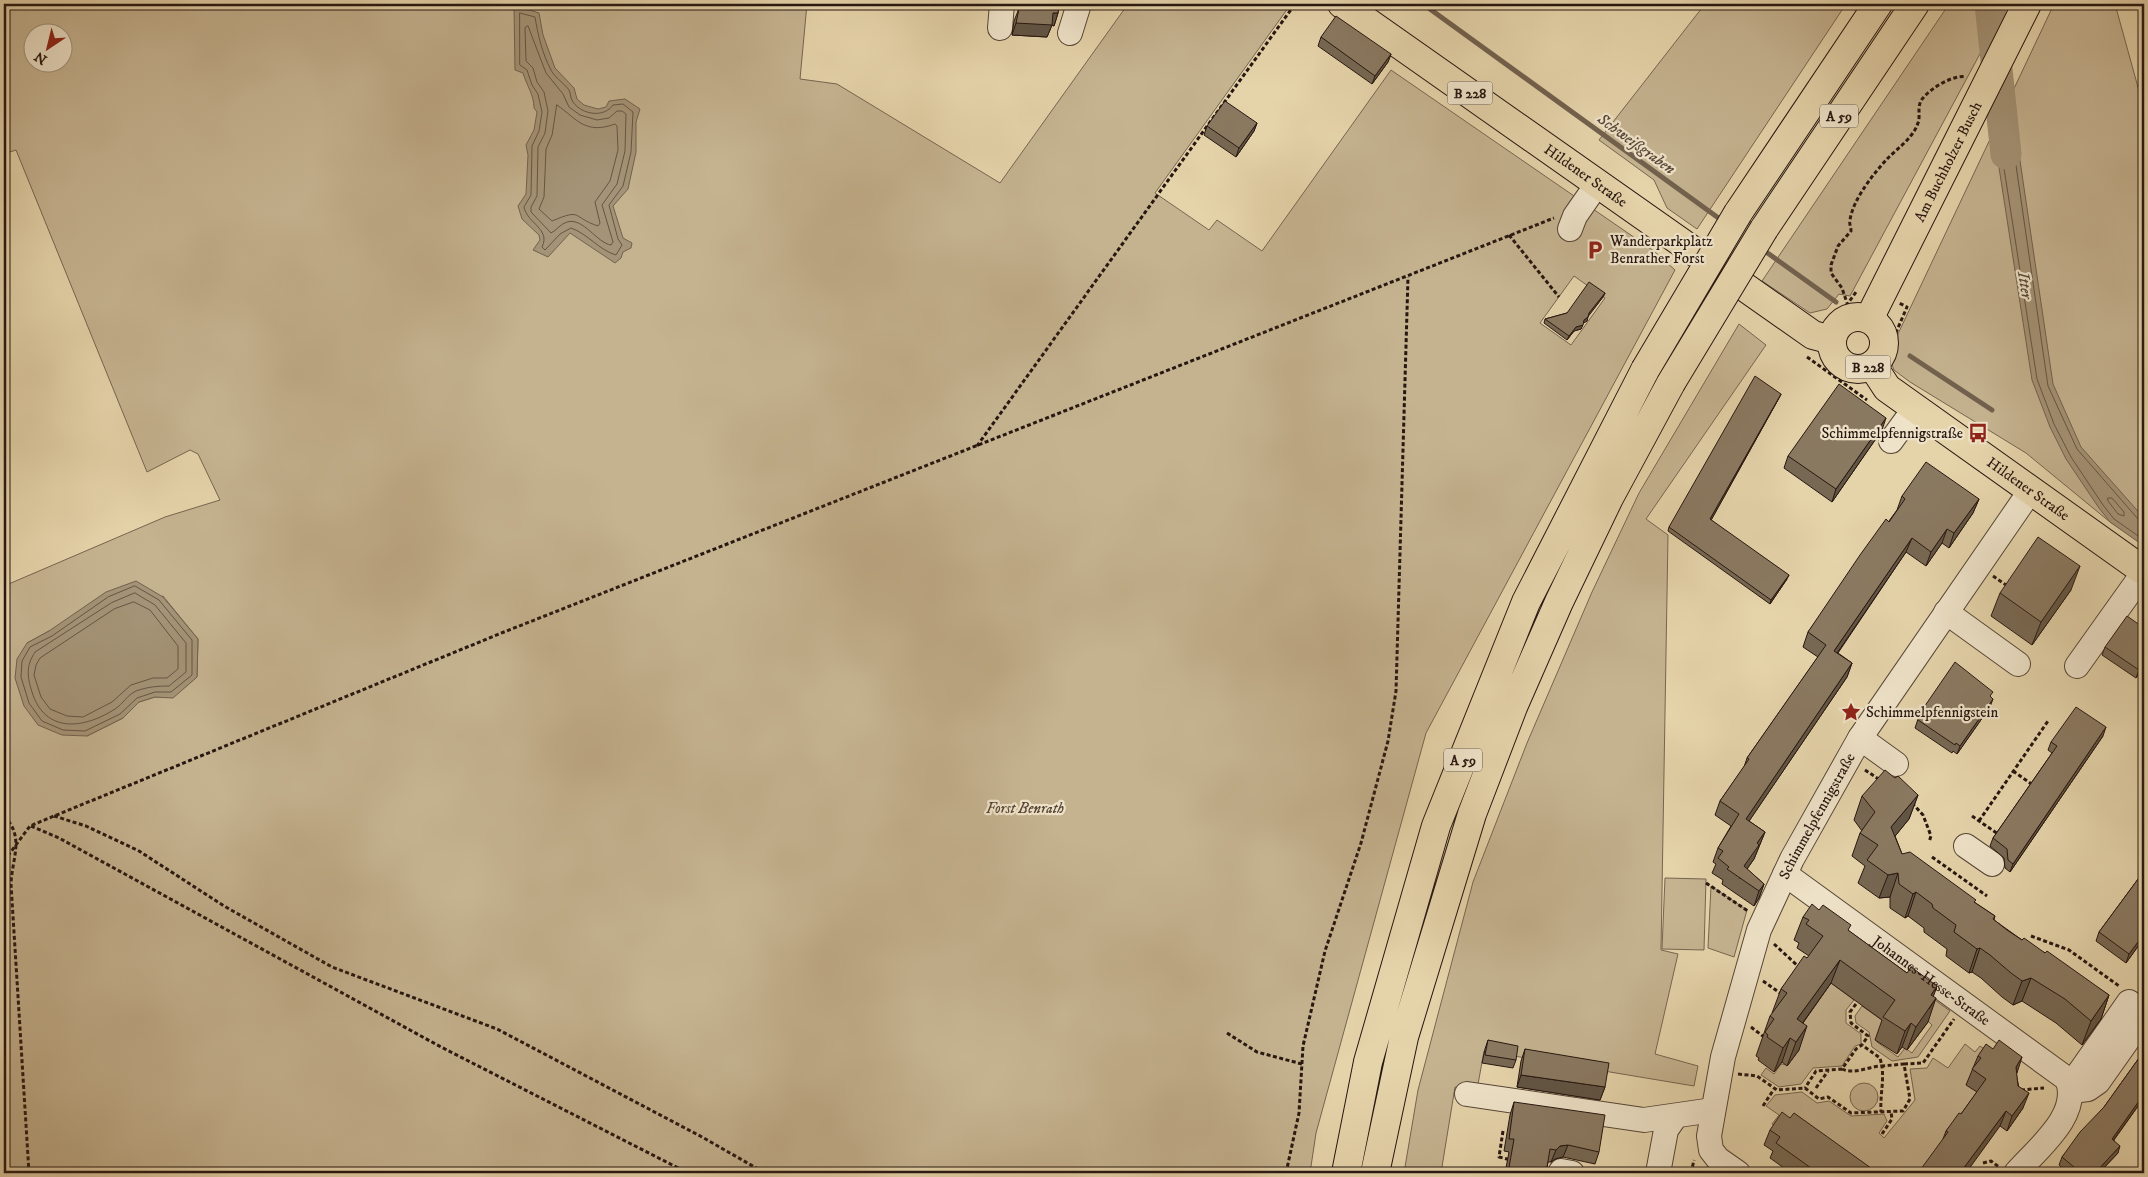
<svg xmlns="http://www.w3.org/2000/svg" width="2148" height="1177" font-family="'IM FELL DW Pica',serif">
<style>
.green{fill:#c5b390;stroke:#766550;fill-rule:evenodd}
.water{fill:#a49376;stroke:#72614e}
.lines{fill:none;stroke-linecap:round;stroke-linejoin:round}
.shore{stroke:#654;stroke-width:1}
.stream{stroke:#72614e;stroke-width:5}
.river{stroke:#a49376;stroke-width:31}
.minor-casing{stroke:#564637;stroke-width:26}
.major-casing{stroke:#271711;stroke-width:30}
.highway-casing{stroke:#271711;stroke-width:30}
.path{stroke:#271711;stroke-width:3;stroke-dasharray:4 2.5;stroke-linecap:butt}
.minor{stroke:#eee2c8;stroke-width:24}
.major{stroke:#e5d3aa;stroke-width:28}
.highway{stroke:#e5d3aa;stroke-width:28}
.highway-bridge-casing{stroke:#271711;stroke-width:30;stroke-linecap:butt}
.highway-bridge{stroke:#e5d3aa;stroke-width:28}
.wall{fill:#776853;stroke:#271711}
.shaded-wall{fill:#615544;stroke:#271711}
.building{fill:#8a7961;stroke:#271711}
.labels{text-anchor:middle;stroke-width:4.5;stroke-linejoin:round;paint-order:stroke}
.shield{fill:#eee2c8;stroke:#635448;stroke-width:1}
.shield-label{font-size:14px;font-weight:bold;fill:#271711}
.street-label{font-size:15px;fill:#271711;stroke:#eee2c8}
.poi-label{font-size:15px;fill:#271711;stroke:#eee2c8;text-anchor:start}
.park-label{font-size:15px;font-style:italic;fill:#564637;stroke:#eee2c8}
.water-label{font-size:16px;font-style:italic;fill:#594939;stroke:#eee2c8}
</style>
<rect width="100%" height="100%" fill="#e5d3aa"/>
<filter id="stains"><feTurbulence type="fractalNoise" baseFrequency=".004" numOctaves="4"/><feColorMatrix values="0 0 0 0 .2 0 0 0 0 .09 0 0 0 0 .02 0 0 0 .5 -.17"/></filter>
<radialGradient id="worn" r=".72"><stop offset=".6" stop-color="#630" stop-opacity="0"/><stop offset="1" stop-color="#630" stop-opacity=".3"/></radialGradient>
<!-- green -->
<path class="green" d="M4,4H807L800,79L837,84L1000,183L1128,4H1291L1155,193L1209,230L1217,220L1262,251L1391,70L1654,251L1675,270L1426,733L1316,1133L1310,1173H4V586L165,517L220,500L198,454L190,450L147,472L16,150L4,154ZM32,32H62V62H32ZM1574,276L1605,298L1571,345L1540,323ZM163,596L198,639L197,677L173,697H155L139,702L123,718L87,736L27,643L49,631Z
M1705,4H1846L1697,229L1667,208L1654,180L1599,140Z
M1949,4H1984L1989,37L1850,296L1839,294L1827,309L1810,313L1762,281Z
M2054,4H2115L2144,109V545L2110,522L2026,453L1910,382L1894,370L1888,355Z
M1739,324L1766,345L1646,519L1668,535L1661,950L1678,954L1655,1054L1698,1066L1694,1086L1484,1051L1477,1090L1455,1087L1441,1173H1404L1418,1090L1473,882L1527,743L1592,592L1639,493Z
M1665,878L1706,879L1704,950L1662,949Z
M1711,886L1747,910L1734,957L1708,948Z
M1822,918L1950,1011L1918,1057L1892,1061L1872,1047L1869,1032L1856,1023L1855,1016L1862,1006L1889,1025L1877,1042L1898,1057L1905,1048L1912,1053L1932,1025Z
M1831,983L1854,1000L1846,1010V1023L1861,1034V1044L1855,1046L1842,1066L1813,1068L1801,1084L1779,1087L1761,1075L1766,1068L1774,1074L1781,1064L1788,1065L1798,1051L1786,1042L1790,1041Z
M1965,1044L1975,1052L1980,1046L1993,1055L1983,1096L1924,1173H1851L1772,1124L1779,1115L1766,1106L1775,1095L1802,1092L1817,1103L1829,1101L1851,1116L1884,1114L1887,1121L1879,1133L1884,1138L1915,1100L1910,1069L1927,1068L1933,1058L1948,1068Z
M1850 1097a14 14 0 1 1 28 0a14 14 0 1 1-28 0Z"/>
<!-- water -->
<path class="water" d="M1984,4H2000L2002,15L1989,37Z
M514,5L539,13L543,35L555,68L574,88L577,99L584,105L598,109L606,107L609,101L625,99L640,109L636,122V152L628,189L613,206L623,238L632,243L631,248L623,252L621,258L615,263L570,233L548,257L533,250L540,240L539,235L522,219L518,206L526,194L528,155L526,145L534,130L537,112L534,108C534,95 527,86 523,73L515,70Z
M2010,93L2053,384L2081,447L2144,518V546L2110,522L2099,508L2066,459L2050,427L2032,380L1993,129Z
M136,581L163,597L198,639L197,677L173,698L155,697L139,702L123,718L87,736L62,735L38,725L24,706L15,678L17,659L27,643L49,631L106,592Z"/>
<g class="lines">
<!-- shore -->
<path class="shore" d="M520,13L535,17C538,35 542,53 551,70C555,78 564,83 569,90C571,94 570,98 573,102C582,115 604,118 613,105L623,104L633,112L631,152L623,186L609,205L618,239L622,245L616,255C599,250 588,234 571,228L560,234L545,250L542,247C551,229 527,223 524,207L531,195L532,146L539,131L542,112L538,94L532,85L527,70L520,65Z
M528,26L546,73L563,94L569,107L580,115L597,120L609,118L617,111H622L626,114L625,151L617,184L602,205L613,242L611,245C597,243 583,217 567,222C560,224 556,231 551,233L531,212V207L537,196L538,147L545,133L548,111L544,92L537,82L533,68L526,61L525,28Z
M557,105C577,119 585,135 615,124L617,126L618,150L610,181L595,202L600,223L598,226C571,217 583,208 552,221L539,209L544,197L546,149L552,135Z
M2108,498H2112L2124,512V516L2118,514L2108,501Z
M2144,521L2138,519L2077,449L2048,386L2009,117L2006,115L1998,130L2037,379L2054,424L2071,457L2103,505L2114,519L2144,540
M135,586L159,600L192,640V675L171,692H155L137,698L120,714L85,731L63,730L42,721L29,703L21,677L22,661L30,647L52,636L108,597Z
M135,593L155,605L186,643V672L169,686C157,686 147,687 136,691C127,695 123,704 115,709C84,729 45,734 32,692C27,676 26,666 35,652L111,603Z
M134,602L150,610L178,646V669L167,678H153L131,685L112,702L83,717L67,716L50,709L41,697L34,675L36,665L40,658L114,609Z"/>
<!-- stream -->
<path class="stream" d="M1423,4L1724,222
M1762,249L1836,302
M1910,356L1992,410"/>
<!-- river -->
<path class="river" d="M1990,4L2006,154"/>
<defs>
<g id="minor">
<path d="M1000,28L1002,4"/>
<path d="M1070,33L1079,4"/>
<path d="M1570,229L1575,216L1598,183"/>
<path d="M1891,441L1915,408"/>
<path d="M1946,612L2018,664"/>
<path d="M2077,666L2144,572"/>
<path d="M1860,738L1896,764"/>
<path d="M1966,846L1992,864"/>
<path id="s1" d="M1785,874L2067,1079C2082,1114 2038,1148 2016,1173"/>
<path d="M2072,1091L2088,1089L2098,1082L2144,1017"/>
<path d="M2072,1091L2077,1076L2129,1002"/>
<path d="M1467,1094L1644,1120L1713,1110"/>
<path d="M1560,1173L1561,1171L1572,1173"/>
<path d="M1658,1173L1666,1130L1675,1117"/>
<path id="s2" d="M1738,1173L1718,1159L1711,1150L1709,1136L1723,1057L1759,930L1792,859L1860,738L2031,490"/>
</g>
<g id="major">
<path id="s3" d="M1342,4L1813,335L1832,340"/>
<circle cx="1858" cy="343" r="26"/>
<path id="s4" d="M1869,319L2027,4"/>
<path id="s5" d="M1872,365L1887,388L2144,571"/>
</g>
<path id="highway" d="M1738,213L1878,4
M1764,229L1915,4
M1346,1173L1368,1062L1436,826L1526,602L1645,370
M1375,1173L1404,1037L1472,814L1513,707L1559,602L1609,498L1671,383"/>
</defs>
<!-- minor casing -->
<use href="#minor" class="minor-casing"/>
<!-- major casing -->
<use href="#major" class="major-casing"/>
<!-- highway casing -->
<use href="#highway" class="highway-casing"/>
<!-- path -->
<path class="path" d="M1509,235L1559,297
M1848,306L1842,288L1831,273V265L1838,246L1851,231C1851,227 1849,224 1850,220C1853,199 1874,173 1888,158C1898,148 1913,138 1918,123C1921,115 1916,106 1923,98C1931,88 1954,74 1966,77
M1831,317L1841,313L1856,292
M1888,351L1907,307L1899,303
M1807,357L1867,400
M977,446L1295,4
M1993,576L2009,587
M1865,770L1880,780
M2013,771L2033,785
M1912,803L1923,815L1931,836L1929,842
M4,816C25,837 12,858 11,884L29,1173
M54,816L86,826L139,851L224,906L332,967L497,1029L702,1137L765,1173
M1972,816L1998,834
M1979,821L2048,721
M31,826L59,838L441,1047L688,1173
M1932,857L1987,896
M4,861L30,826L54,816L504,632L1554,218
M1706,883L1748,911
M2031,936L2069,950L2119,986
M1774,944L1799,967
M1763,981L1780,993
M1856,1004L1850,1012L1851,1023L1868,1036L1862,1045
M1751,1027L1764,1037
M1227,1033L1257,1052L1302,1064
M1904,1064L1923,1063L1954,1019
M1842,1069C1855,1075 1869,1066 1882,1066C1884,1084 1880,1094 1881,1112
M1738,1074L1757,1076L1777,1090L1805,1088L1819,1099L1828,1097L1851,1113L1903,1111L1910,1099L1904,1064L1882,1066L1880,1058L1862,1045L1856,1049L1842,1069L1816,1071L1805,1088
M1816,1088L1828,1071
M2021,1090L2044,1088
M1763,1106L1774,1089
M1503,1131L1499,1157L1511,1160
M1882,1134L1892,1119L1891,1112
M1983,1163L1991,1161L1999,1167
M1286,1173L1299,1113L1303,1046L1325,951L1361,843L1388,741L1396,691L1408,277
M1691,1173L1694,1160"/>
<!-- minor -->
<use href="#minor" class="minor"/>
<!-- major -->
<use href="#major" class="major"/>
<!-- highway -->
<use href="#highway" class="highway"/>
<defs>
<path id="highway-bridge" d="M1645,370L1738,213
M1671,383L1764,229"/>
</defs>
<!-- highway-bridge casing -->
<use href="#highway-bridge" class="highway-bridge-casing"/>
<!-- highway-bridge -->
<use href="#highway-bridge" class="highway-bridge"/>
</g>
<!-- wall -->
<path class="wall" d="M1019,4H1059L1058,13L1054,26L1052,25L1047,37L1012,35L1014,21L1018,11Z
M1321,37L1391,54L1388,62L1372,84L1318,46Z
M1257,123L1254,131L1236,157L1204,135L1207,126Z
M1605,293L1603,297L1588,316L1587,321L1583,323L1581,329L1574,331L1567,340L1544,323L1545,319L1567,313Z
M1781,394L1779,398L1711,520L1787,579L1770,604L1668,531L1669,527Z
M1882,430L1832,502L1784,468L1788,456Z
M1902,496L1979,499L1973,513L1949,548L1942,543L1926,566L1906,552L1838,653L1852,663L1847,677L1749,821L1765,832L1754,859L1747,869L1764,884L1759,898L1754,906L1722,884L1723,880L1712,873L1716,864L1713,862L1718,848L1731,826L1715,815L1720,801L1744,767L1747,758L1818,657L1803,647L1808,632L1897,510Z
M2071,590L2032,645L1991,616L2000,593Z
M2105,647L2144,666L2136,678L2102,655Z
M1991,697L1990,707L1957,754L1953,751L1952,753L1915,728L1920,713Z
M2103,736L2010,872L2005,868L2004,858L1990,846L1993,838L2052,753L2048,750L2051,742Z
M1918,795L1909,819L1895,836L1902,854L1995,916L1994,920L2022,940L2045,953L2109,995L2101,1019L2082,1045L2056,1023L2022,1001L2013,1005L2002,997L1981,978L1972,972L1969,973L1946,956L1947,949L1924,932V928L1908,916L1905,918L1890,908V897L1879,898L1858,883L1865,866L1852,856L1860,833L1862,831L1854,820L1862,796Z
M2144,871V938L2126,963L2096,941L2099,932Z
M1803,917L1849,931L1907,973L1937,986L1933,996L1928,1022L1907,1050L1902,1047L1897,1054L1875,1040L1882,1020L1831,983L1803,1023L1799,1050L1787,1066L1782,1062L1774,1072L1758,1060L1759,1058L1756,1056L1770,1016L1773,1013H1772L1781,989L1809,956L1797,948L1799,943L1794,940Z
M1488,1040L1516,1060L1513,1068L1482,1063L1485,1049Z
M1525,1049L1605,1087L1600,1100L1517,1087L1521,1061Z
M2144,1051V1104L2141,1102L2114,1140L2118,1153L2099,1173H2069L2059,1165L2062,1157L2104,1107Z
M1978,1056L2016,1073L2023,1108L2007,1131L2000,1126L1943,1139L1946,1131L1961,1114L1977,1092L1966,1085Z
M1514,1102L1599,1152L1595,1164L1563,1157L1555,1159L1551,1162H1548L1546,1173H1505L1509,1152L1504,1151L1510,1115Z
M1790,1118L1878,1173H1791L1770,1158L1773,1151L1764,1145L1770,1130Z"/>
<!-- shaded-wall -->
<path class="shaded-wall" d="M1053,13H1058L1054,26L1052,25L1047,37L1012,35L1016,23Z
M1391,54L1388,62L1372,84L1375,76Z
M1257,123L1254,131L1236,157L1239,148Z
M1605,293L1603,297L1587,318L1589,313Z
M1588,317L1587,321L1582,324L1584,320Z
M1583,325L1581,329L1574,331L1567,340L1569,336L1576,327Z
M1781,394L1779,398L1709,524L1710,519Z
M1886,418L1882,430L1832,502L1836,489Z
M1979,499L1973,513L1949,548L1954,533Z
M1947,529L1942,543L1926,566L1931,552Z
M1912,538L1906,552L1829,665L1834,651Z
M2080,566L2071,590L2032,645L2041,622Z
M1789,575L1787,579L1770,604L1771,600Z
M2144,662V666L2136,678L2139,670Z
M1852,663L1847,677L1741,833L1746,819Z
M1993,699L1990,707L1957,754L1960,746Z
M2106,727L2103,736L2010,872L2013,864Z
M1918,795L1909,819L1883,851L1891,827Z
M1765,832L1754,859L1740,879L1744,866L1757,843Z
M1898,873L1890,897L1879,898L1888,875Z
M1764,884L1759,898L1754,906L1759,891Z
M1916,892L1908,916L1905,918L1913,894Z
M2144,934V938L2126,963L2129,954Z
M1980,948L1972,972L1969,973L1977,949Z
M1840,960L1831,983L1791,1039L1790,1038L1782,1062L1774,1072L1783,1048L1797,1019Z
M2031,978L2022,1001L2013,1005L2022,981Z
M1937,986L1929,1009L1936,998L1928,1022L1907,1050L1916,1027L1931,995Z
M2109,995L2101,1019L2082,1045L2091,1021Z
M1911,1023L1902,1047L1897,1054L1905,1031Z
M1807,1026L1799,1050L1787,1066L1796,1042Z
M2022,1057L2017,1073L2016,1067Z
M1521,1075L1605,1087L1600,1100L1517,1087Z
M2029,1093L2023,1108L2007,1131L2012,1116Z
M2144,1094L2141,1102L2109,1146L2112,1139Z
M2006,1111L2000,1126L1966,1173H1960Z
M1568,1145L1563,1157L1555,1159L1551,1162L1556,1150L1560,1146Z
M2120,1146L2118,1153L2099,1173H2095Z"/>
<!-- building -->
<path class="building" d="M1022,4H1059L1058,13H1053L1052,25L1016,23L1019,9H1021Z
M1336,16L1391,54L1375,76L1321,37Z
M1225,101L1257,123L1239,148L1207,126Z
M1589,282L1605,293L1589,313L1588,317L1584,320L1583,325L1576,327L1569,336L1545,319L1567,313Z
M1755,376L1781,394L1710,519L1789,575L1771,600L1669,527Z
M1839,384L1886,418L1836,489L1788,456Z
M1926,462L1979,499L1954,533L1947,529L1931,552L1912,538L1834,651L1852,663L1746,819L1765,832L1757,843L1759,845L1744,866L1764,884L1759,891L1727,869L1729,867L1718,858L1723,851L1718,848L1739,814L1720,801L1749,759L1747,758L1826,645L1808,632L1860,555L1886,519L1889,522L1905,499L1902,496Z
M2038,537L2080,566L2041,622L2000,593Z
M2127,616L2144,628V662L2139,670L2105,647Z
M1955,662L1993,692L1990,696L1993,699L1960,746L1956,743L1955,745L1918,720L1921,714L1920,713Z
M2076,707L2106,727L2013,864L2008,860L2007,849L1993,838L2057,746L2051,742Z
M1885,770L1895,778L1898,776L1918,795L1891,827L1902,854L1910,852L1976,900L1974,902L1995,916L1993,919L2007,930L2022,940L2024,938L2045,953L2047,951L2109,995L2091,1021L2065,999L2031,978L2022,981L2011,973L1990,955L1980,948L1977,949L1954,932L1956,925L1933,908L1932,904L1916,892L1913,894L1899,884L1898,873L1888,875L1867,860L1878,845L1860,833L1875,812L1862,796Z
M2144,871V934L2129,954L2099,932Z
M1812,904L1819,910L1823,905L1851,925L1848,930L1896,965L1907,973L1911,967L1937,986L1931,995L1936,998L1916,1027L1911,1023L1905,1031L1883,1017L1895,1000L1840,960L1797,1019L1807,1026L1796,1042L1790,1038L1783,1048L1767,1037L1768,1035L1765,1032L1774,1019L1770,1016L1787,993L1781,989L1804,956L1807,958L1823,936L1806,924L1809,920L1803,917Z
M1488,1040L1518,1046L1516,1060L1485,1055Z
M1999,1040L2022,1057L2016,1067L2018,1086L2029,1093L2012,1116L2006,1111L1960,1173H1918L1948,1132L1946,1131L1959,1113L1961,1114L1986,1079L1972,1069L1981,1058L1978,1056L1986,1044L1993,1049Z
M1525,1049L1609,1063L1605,1087L1521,1075Z
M2144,1051V1094L2112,1139L2120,1146L2095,1173H2081L2062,1157L2080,1132L2104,1107Z
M1514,1102L1605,1115L1599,1152L1568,1145L1560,1146L1556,1150L1550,1149L1546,1173H1508L1514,1139H1509Z
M1782,1112L1790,1118L1794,1113L1878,1173H1818L1776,1143L1780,1137L1770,1130Z"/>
<!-- icons -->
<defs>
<symbol id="parking-bare" viewBox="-9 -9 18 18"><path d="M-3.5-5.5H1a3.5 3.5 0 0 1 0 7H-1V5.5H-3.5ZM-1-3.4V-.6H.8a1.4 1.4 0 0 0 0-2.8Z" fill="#8f2418" stroke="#eee2c8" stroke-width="2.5" paint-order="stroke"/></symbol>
<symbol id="bus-bare" viewBox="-9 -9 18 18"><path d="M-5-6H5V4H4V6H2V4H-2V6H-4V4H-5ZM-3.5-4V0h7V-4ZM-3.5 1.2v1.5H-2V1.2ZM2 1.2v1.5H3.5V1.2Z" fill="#8f2418" stroke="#eee2c8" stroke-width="2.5" paint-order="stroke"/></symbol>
<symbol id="sight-bare" viewBox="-9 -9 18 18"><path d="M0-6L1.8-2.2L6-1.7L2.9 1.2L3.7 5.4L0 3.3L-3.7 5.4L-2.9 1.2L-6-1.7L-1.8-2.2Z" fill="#8f2418" stroke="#eee2c8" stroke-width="2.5" paint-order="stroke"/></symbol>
</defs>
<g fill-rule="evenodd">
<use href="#parking-bare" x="1581" y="236" width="28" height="28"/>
<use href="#bus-bare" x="1964" y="419" width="28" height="28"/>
<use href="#sight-bare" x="1837" y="698" width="28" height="28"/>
</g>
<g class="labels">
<!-- shield labels -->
<g class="shield">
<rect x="1447.5" y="81.5" width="45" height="23" rx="4"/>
<rect x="1820" y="104.5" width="38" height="23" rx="4"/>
<rect x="1845.5" y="355.5" width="45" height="23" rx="4"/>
<rect x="1444" y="748.5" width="38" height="23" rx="4"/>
</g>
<g class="shield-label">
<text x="1470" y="98">B 228</text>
<text x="1839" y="121">A 59</text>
<text x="1868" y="372">B 228</text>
<text x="1463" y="765">A 59</text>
</g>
<!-- street labels -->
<g class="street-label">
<text dy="5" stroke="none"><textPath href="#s4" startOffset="176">Am Buchholzer Busch</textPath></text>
<text dy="5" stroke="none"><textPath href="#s3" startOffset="298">Hildener Straße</textPath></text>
<text dy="5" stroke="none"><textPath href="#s5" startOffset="201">Hildener Straße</textPath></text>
<text dy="5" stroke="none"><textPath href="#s2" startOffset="390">Schimmelpfennigstraße</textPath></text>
<text dy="5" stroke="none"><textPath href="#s1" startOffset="181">Johannes-Hesse-Straße</textPath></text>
</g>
<!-- poi labels -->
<g class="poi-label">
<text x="1610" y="246">Wanderparkplatz<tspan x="1610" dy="17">Benrather Forst</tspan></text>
<text x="1963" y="438" text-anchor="end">Schimmelpfennigstraße</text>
<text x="1866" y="717">Schimmelpfennigstein</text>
</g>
<!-- park labels -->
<g class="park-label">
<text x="1025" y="813">Forst Benrath</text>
</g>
<!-- water labels -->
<g class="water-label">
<text transform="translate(1637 143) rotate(36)" y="6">Schweißgraben</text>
<text transform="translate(2026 285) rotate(81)" y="6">Itter</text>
</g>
</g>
<!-- margin -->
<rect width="2148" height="1177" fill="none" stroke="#e5d3aa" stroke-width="20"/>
<rect x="5" y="5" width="2138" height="1167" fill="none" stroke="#271711" stroke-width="2.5"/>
<rect x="10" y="10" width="2128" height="1157" fill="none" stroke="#271711"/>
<!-- north arrow -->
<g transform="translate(48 48) rotate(215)"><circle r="24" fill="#eee2c8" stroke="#9e917f"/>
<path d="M0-4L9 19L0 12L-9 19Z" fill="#8f2418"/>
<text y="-8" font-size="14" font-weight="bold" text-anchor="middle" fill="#271711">N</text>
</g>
<rect width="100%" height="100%" filter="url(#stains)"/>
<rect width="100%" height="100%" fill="url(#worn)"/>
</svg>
